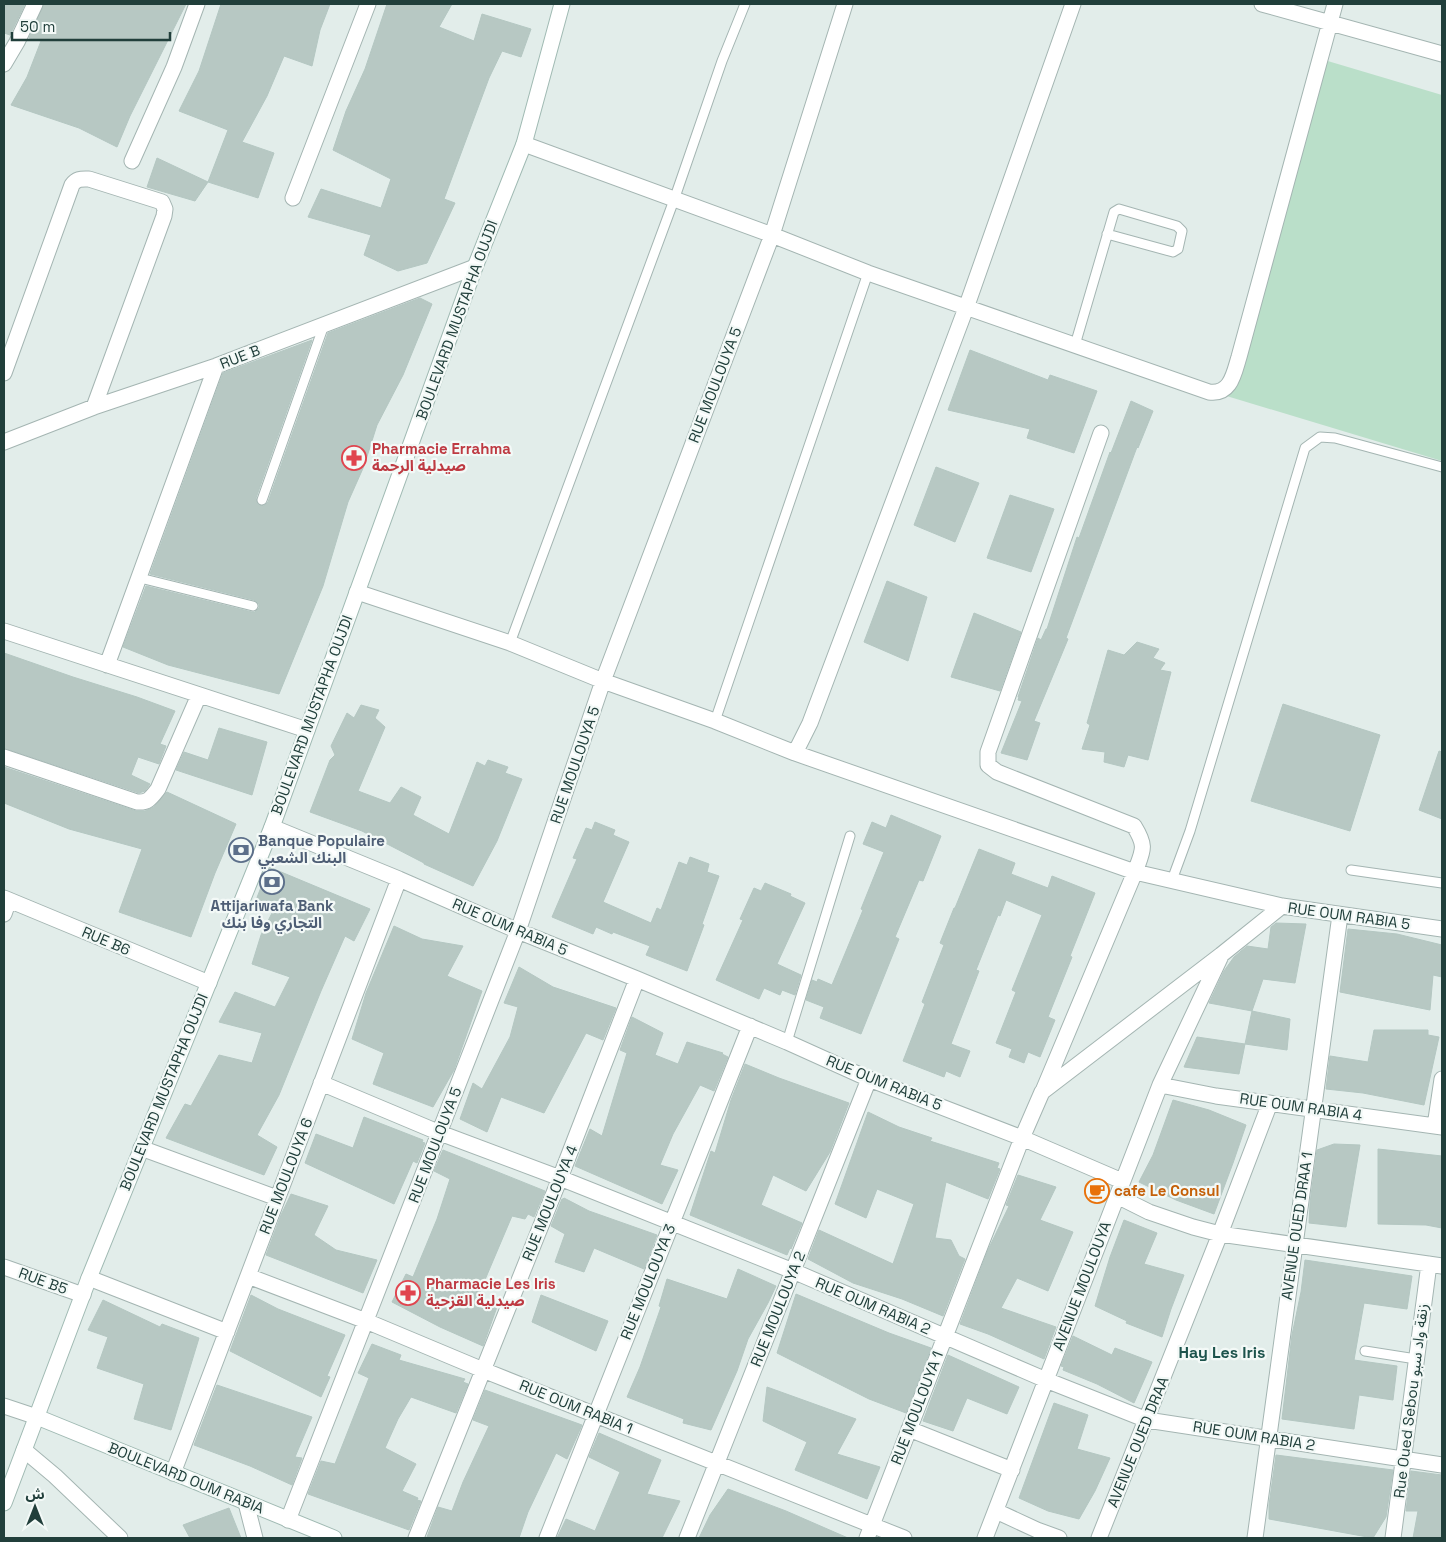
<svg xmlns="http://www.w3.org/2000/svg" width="1446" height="1542" font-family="'Space Grotesk','Noto Sans Arabic',sans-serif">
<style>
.green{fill:#badfc9}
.building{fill:#b7c8c3;stroke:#b4c7c2}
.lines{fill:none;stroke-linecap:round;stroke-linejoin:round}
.lane-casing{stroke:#a4b5b2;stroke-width:11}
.street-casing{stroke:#a4b5b2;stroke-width:17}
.secondary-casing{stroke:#a0bab3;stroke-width:17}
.lane{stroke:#fff;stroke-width:9}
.street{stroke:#fff;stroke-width:15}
.secondary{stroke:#fff;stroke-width:15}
.labels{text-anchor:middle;stroke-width:4.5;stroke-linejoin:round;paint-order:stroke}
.street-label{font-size:15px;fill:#213f3b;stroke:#f3f9f7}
.health-label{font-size:15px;font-weight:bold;fill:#be3a42;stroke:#f3f9f7;text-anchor:start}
.service-label{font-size:15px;font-weight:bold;fill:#4e5e75;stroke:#f3f9f7;text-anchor:start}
.food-label{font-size:15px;font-weight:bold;fill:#c56008;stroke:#f3f9f7;text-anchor:start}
.neighbourhood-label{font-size:16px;font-weight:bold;fill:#1c534c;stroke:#f3f9f7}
</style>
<rect width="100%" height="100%" fill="#e2edea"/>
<!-- green -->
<path class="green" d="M1321,59L1442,95V461L1220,394Z"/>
<!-- building -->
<path class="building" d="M4,4H25L10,35L4,33Z
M44,4H186L130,116L117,147L79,128L11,105L27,77L41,41L29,38Z
M221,4H330L320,30L312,66L284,56L267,96L242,142L274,153L258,198L208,182L228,130L179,111L199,71Z
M387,4H452L439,27L474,41L482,14L531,29L521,57L502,51L489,78L444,199L455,203L427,263L398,271L364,255L371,235L308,217L321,189L381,208L391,179L333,150L346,111L365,69Z
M157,158L208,182L195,201L147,187Z
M420,298L432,304L403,375L377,425L364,466L348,502L323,586L279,694L168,665L123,647L146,586L252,612H255L259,608V604L254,600L150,574L223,373L312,340L256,498L258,504L264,506L268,502L328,333Z
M970,350L1048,380L1050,375L1097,391L1074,453L1027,438L1030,429L948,410Z
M1131,401L1153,411L1138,448L1137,447L1066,638L1068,639L1034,721L1040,723L1027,760L1001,753L1022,701L1018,700L1019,697H1018L1038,638L1041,640L1046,629H1047L1077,537L1079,538L1110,452L1111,453Z
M936,467L979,483L955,542L914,525Z
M1010,495L1054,509L1031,572L987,558Z
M887,581L927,597L908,661L864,642Z
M974,613L1021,632L1000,691L951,677Z
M1137,642L1159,649L1153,658L1165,663L1160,670L1171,672L1148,760L1128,755L1124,767L1104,762L1105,752L1082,749L1090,725L1087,723L1108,650L1124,655Z
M4,653L73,677L137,697L175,711L160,744L166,746L159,764L138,757L131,775L150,784L145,791L139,793L4,748Z
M1283,704L1380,735L1350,831L1251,801Z
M361,705L379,710L375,718L385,727L358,791L390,803L401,787L421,797L413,815L449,834L477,762L485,766L488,760L508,767L505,773L522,779L497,841L473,886L424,864V863L362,831L310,812L330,760L335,755L331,746L347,713L354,718Z
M219,728L267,742L252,795L176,770L184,752L208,760Z
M1439,751L1442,752V819L1419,810Z
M4,767L136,811H145L154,807L167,792L236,824L215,873L191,937L119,912L142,849L69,829L4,803Z
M891,815L941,836L923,881L919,880L895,937L899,939L861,1034L820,1018L824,1007L806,1000L812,980L817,982L818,979L832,985L863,910L861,909L884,852L863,844L872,822L886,828Z
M595,822L615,830L613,835L629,842L603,902L651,923L657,908L661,910L679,862L687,865L690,857L709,864L707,872L719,876L702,924L704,925L687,971L646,955L650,946L613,932L612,934L596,927L593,934L552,917L577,859L573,858L586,828L592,830Z
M979,849L1015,863L1011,874L1048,888L1052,876L1095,893L1070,956L1072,957L1048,1017L1055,1020L1040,1057L1028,1052L1024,1063L1009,1057L1012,1049L996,1043L1016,992L1012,990L1042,915L1006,900L1000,916L998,915L976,970L979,971L951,1044L970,1051L960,1077L946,1071L944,1077L903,1061L925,1004L922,1002L944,945L940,943L954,908H955Z
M269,867L370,909L354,941L345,936L321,991L279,1095L257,1135L277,1147L264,1175L166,1138L185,1104L191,1106L219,1055L252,1063L262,1033L219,1022L235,992L275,1007L290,977L252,964L261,935L274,909L256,900Z
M765,883L791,894L790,896L805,903L777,964L801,975L795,995L782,990L780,995L764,988L759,999L716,980L743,920L740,919L754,888L761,891Z
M1276,923L1306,924L1295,983L1263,979L1252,1011L1209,1003L1224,971L1234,957L1247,946L1268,949L1271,927Z
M394,926L422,939L463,946L447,976L482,991L454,1070L433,1107L373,1084L384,1053L352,1039L366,993Z
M1348,929L1397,934L1442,945V977L1433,975L1430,1010L1340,992Z
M519,967L553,987L616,1008L603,1040L586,1033L544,1113L501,1097L487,1132L460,1119L473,1083L482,1089L510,1037L518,1007L504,1003Z
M1252,1011L1290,1019L1287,1050L1245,1044Z
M632,1017L663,1033L655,1055L678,1064L687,1042L723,1053L722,1054L728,1057L714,1091L700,1085L673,1134L660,1165L678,1170L662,1204L575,1166L590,1129L602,1136L627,1053L620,1050Z
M1374,1030H1428V1035L1439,1037L1424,1105L1363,1093L1326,1089L1330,1056L1368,1062Z
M1197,1037L1245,1044L1239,1074L1184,1067Z
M745,1064L779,1078L849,1103L830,1152L806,1191L773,1175L761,1205L802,1223L791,1249L790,1248L787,1255L690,1215L711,1151L715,1153L731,1100Z
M1173,1100L1209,1110L1246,1125L1233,1163L1214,1214L1176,1200L1139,1182L1153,1155Z
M868,1112L899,1127L932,1138L930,1141L999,1163L997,1168L1000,1169L988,1199L946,1182L935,1238L951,1240L959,1256L965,1259L943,1316L902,1299L853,1283L808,1259L819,1230L893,1264L914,1204L877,1189L866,1218L835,1204Z
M364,1117L423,1140L422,1142L425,1143L417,1163L413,1161L394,1204L305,1163L316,1134L353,1148Z
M1334,1144L1360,1145L1346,1227L1309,1223L1310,1203L1317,1150Z
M1378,1149L1442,1156V1228L1426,1225L1378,1224Z
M443,1150L545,1191L534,1217L528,1214L525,1219L512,1216L476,1301L497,1307L483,1346L440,1327L392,1302L406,1274L413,1277L437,1219L450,1179L434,1171Z
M1018,1175L1056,1187L1040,1220L1073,1232L1048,1291L1017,1278L1001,1308L1056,1327L1044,1359L988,1334L960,1324L988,1250L1009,1206L1006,1205Z
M291,1194L328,1206L314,1235L336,1250L377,1260L363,1293L266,1255L281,1215Z
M564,1198L589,1211L657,1235L644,1269L594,1248L584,1272L555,1262L565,1234L551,1226L562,1199H563Z
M1124,1220L1157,1233L1144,1264L1184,1275L1171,1309L1162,1337L1126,1323L1127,1321L1095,1306L1110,1257Z
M1305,1260L1412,1276L1407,1309L1364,1303L1354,1360L1397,1366L1393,1400L1359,1395L1354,1429L1282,1419L1292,1335L1301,1292Z
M738,1269L776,1286L768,1303L748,1339L737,1371L711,1430L683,1423L684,1419L627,1397L640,1367L661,1307L659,1306L667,1279L727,1299Z
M796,1294L889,1333L931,1348L906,1413L869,1399L777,1353Z
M251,1295L278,1309L345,1335L327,1376L330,1377L321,1397L230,1351Z
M541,1295L608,1321L596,1351L532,1322Z
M103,1300L160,1327L162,1324L199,1338L171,1430L134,1419L144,1384L97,1368L108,1337L88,1330Z
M1073,1336L1112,1355L1115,1348L1152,1362L1134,1403L1097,1384L1063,1370L1064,1367L1061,1366Z
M372,1344L401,1355L399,1360L465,1379L463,1382L468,1384L456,1413L411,1397L398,1419L385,1448L416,1464L402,1491L418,1498L417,1500L421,1501L409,1530L308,1494L321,1461L335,1464L369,1378L358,1373Z
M948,1355L1019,1387L1007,1414L967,1398L953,1431L923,1421Z
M217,1385L312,1417L295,1457L302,1458L292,1485L250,1466L194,1445Z
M767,1387L856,1419L837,1454L880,1467L867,1499L795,1470L807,1442L763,1421Z
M485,1390L582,1425L567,1459L556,1453L528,1512L519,1538H431L427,1537L438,1507L452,1511L463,1482L489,1426L473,1420Z
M1054,1403L1088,1415L1077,1449L1110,1458L1095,1491L1079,1519L1048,1511L1019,1498Z
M599,1433L661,1460L647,1494L680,1501L662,1538H557L566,1519L595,1531L620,1472L589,1457Z
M1276,1455L1393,1470L1386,1517L1373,1538L1269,1519V1505Z
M1411,1471L1442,1475V1538H1413L1418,1511H1406Z
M728,1489L786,1511L848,1538H699L710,1515Z
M229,1508L241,1538H190L183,1525Z"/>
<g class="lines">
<defs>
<path id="lane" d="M1075,345L1114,212L1119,209L1177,226L1182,231L1178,249L1173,252L1107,234
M262,500L324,325
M140,578L253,606
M510,643L674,200L722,61L745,4
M715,721L868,273
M1351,870L1442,883
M1172,880L1190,831L1305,448L1320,437L1335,438L1442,467
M787,1042L850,836
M1365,1351L1416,1359"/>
<path id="street" d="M1262,4L1442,54
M4,64L17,42L35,4
M524,144L772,235L868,273L1209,392C1231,395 1234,373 1239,357L1335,4
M132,161L174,67L197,4
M293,198L368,4
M4,373L72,185C77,178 82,179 89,179L162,202L165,209L164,216L94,407
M4,442L94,407L216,366L475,267
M357,592L510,643L603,681L715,721L795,753L1135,872L1282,906L1442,929
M4,631L307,730
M107,665L216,366
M795,753L810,723L966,308L1073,4
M4,757L137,802C148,803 151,798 158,789L199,695
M272,827L399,879L518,931L637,979L787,1042L869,1079L1022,1138L1042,1092L1221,955L1282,906
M4,898L209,983
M4,914L9,900
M321,1083L440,1133L560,1178L793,1271L1046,1380L1147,1420L1442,1465
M1160,1085L1216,1096L1442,1127
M1043,1091L1135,872C1143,850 1147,847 1134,826L997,772L988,765V752L1101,433
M1435,1126L1442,1079
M141,1148L277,1198
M1117,1196L1149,1212L1193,1227L1220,1234L1442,1266
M4,1267L83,1295
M248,1276L366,1321L483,1370L904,1538
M89,1278L227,1332
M4,1406L37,1417
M909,1429L1012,1470
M24,1450L55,1476L120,1538
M173,1473L399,879
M246,1503L255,1538
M996,1511L1037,1530L1059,1538
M288,1520L518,931L603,681L772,235L845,4
M416,1538L560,1178L637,979
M547,1538L750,1026
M687,1538L869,1079
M867,1538L1022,1138L1122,1181
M985,1538L1160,1085L1220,958
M1099,1538L1220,1234L1270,1103
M1255,1538L1340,915
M1393,1538L1429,1264"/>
<path id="secondary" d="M37,1417L334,1538
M4,1503L89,1278L272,827L475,267L524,144L562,4"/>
</defs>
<!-- lane casing -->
<use href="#lane" class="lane-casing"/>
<!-- street casing -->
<use href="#street" class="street-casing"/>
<!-- secondary casing -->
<use href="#secondary" class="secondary-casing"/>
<!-- lane -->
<use href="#lane" class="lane"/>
<!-- street -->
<use href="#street" class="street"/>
<!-- secondary -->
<use href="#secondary" class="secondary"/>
</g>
<!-- icons -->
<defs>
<symbol id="pharmacy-ring" viewBox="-11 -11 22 22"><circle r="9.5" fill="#f3f9f7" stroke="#e0444e" stroke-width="1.5"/><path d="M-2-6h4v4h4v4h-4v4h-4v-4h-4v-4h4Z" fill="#e0444e"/></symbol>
<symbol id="bank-ring" viewBox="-11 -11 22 22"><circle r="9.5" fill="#f3f9f7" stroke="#5c6f8a" stroke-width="1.5"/><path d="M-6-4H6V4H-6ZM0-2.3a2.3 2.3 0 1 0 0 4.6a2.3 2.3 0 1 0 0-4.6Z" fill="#5c6f8a"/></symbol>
<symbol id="cafe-ring" viewBox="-11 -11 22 22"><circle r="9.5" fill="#f3f9f7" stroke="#e8710a" stroke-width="1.5"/><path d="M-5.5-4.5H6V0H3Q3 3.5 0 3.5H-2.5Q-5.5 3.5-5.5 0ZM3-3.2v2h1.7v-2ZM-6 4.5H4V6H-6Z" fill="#e8710a"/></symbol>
</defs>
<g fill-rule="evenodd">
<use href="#pharmacy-ring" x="340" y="444" width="28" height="28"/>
<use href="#bank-ring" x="227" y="836" width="28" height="28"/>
<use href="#bank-ring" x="258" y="868" width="28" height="28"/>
<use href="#cafe-ring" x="1083" y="1177" width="28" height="28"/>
<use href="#pharmacy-ring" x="394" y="1279" width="28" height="28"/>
</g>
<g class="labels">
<!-- street labels -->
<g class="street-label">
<text transform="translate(457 320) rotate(-70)" y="5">BOULEVARD MUSTAPHA OUJDI</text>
<text transform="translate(240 357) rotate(-21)" y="5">RUE B</text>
<text transform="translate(715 385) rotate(-69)" y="5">RUE MOULOUYA 5</text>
<text transform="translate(312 715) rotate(-70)" y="5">BOULEVARD MUSTAPHA OUJDI</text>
<text transform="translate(575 765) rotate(-71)" y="5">RUE MOULOUYA 5</text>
<text transform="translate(1349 916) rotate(8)" y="5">RUE OUM RABIA 5</text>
<text transform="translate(510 927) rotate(23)" y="5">RUE OUM RABIA 5</text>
<text transform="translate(106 941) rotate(23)" y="5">RUE B6</text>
<text transform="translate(884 1083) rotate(22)" y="5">RUE OUM RABIA 5</text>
<text transform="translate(164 1092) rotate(-68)" y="5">BOULEVARD MUSTAPHA OUJDI</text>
<text transform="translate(1301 1107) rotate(8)" y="5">RUE OUM RABIA 4</text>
<text transform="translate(435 1145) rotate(-69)" y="5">RUE MOULOUYA 5</text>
<text transform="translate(286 1176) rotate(-69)" y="5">RUE MOULOUYA 6</text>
<text transform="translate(550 1203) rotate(-68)" y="5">RUE MOULOUYA 4</text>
<text transform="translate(1297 1226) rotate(-82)" y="5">AVENUE OUED DRAA 1</text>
<text transform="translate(43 1281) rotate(20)" y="5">RUE B5</text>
<text transform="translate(648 1282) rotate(-68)" y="5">RUE MOULOUYA 3</text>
<text transform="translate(1082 1286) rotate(-69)" y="5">AVENUE MOULOUYA</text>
<text transform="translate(873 1306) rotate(23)" y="5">RUE OUM RABIA 2</text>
<text transform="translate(778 1309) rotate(-68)" y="5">RUE MOULOUYA 2</text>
<text transform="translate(1411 1401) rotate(-83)" y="5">Rue Oued Sebou زنقة واد سبو</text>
<text transform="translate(576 1407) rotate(22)" y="5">RUE OUM RABIA 1</text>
<text transform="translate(917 1408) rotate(-69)" y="5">RUE MOULOUYA 1</text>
<text transform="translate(1254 1436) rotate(9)" y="5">RUE OUM RABIA 2</text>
<text transform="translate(1138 1442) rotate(-68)" y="5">AVENUE OUED DRAA</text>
<text transform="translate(186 1478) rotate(22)" y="5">BOULEVARD OUM RABIA</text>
</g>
<!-- health labels -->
<g class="health-label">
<text x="372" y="454">Pharmacie Errahma<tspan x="372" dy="17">صيدلية الرحمة</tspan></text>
<text x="426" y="1289">Pharmacie Les Iris<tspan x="426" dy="17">صيدلية القزحية</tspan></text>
</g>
<!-- service labels -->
<g class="service-label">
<text x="258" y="846">Banque Populaire<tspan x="258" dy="17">البنك الشعبي</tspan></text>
<text x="272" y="911" text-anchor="middle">Attijariwafa Bank<tspan x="272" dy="17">التجاري وفا بنك</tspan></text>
</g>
<!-- food labels -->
<g class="food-label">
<text x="1114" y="1196">cafe Le Consul</text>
</g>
<!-- neighbourhood labels -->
<g class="neighbourhood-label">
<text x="1222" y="1358">Hay Les Iris</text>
</g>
</g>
<!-- border -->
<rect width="1446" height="1542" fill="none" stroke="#213f3b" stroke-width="10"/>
<!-- north arrow -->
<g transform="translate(35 1507)" stroke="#f3f9f7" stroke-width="4" paint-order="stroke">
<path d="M0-4L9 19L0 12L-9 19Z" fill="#213f3b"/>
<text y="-8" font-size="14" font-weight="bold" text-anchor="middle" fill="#213f3b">ش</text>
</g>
<!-- scale -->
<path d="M12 32v8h158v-8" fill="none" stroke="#213f3b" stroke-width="2.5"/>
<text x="20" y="32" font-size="15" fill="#213f3b" stroke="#f3f9f7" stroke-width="4" paint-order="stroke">50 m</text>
</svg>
